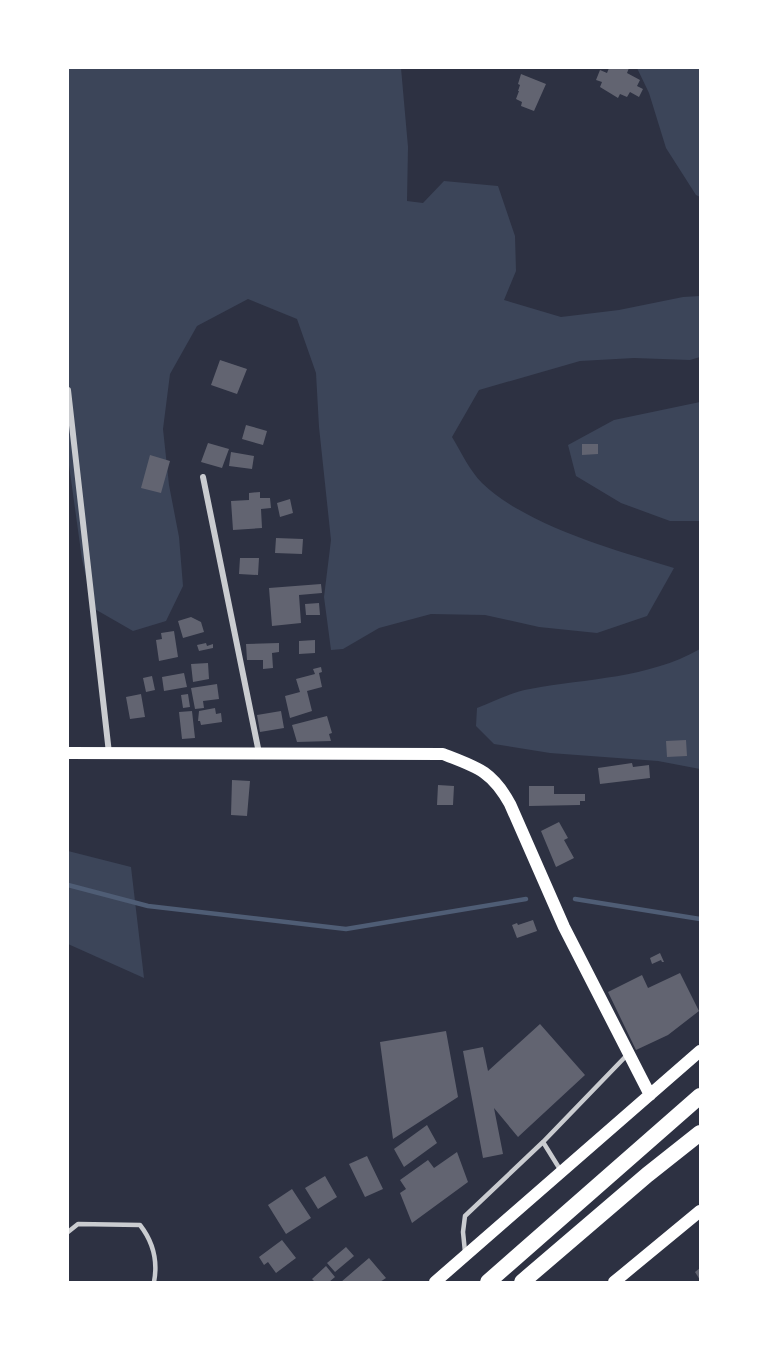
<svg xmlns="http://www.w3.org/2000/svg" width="768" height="1350" font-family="Helvetica,sans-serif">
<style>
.green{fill:#3c4559}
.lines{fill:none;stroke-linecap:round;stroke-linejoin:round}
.stream{stroke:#4f5d75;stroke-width:4.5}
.building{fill:#626471}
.service{stroke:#caccd0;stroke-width:4.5}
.minor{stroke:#caccd0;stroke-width:6}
.secondary{stroke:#fff;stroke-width:12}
.motorway{stroke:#fff;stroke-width:16}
</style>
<rect width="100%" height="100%" fill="#2d3142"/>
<!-- green -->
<path class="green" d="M68,68H401L408,147L407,201L423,203L444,181L498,186L515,236L516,271L504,300L561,317L619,310L683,297L700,296V357L690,360L634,358L580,361L479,390L452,437C461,452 470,471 482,483C527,526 615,550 674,568L647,616L597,633L539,627L485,615L431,614L379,628L343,649L331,650L324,597L331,540L319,427L316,373L297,319L248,299L197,326L170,374L163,429L169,485L179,537L183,586L166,621L133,631L93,608L82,559L68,458Z
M637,68H700V197L696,195L666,148L649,93Z
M700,402V521H670L621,503L576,476L568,445L614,420Z
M700,649V769L658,761L550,753L494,744L476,726L477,708C494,701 512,692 530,689C588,678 647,679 700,649Z
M68,851L131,867L144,978L68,944Z"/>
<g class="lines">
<!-- stream -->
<path class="stream" d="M68,885L148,906L346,929L526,899
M575,899L700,919"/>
</g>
<!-- building -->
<path class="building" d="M609,68H629L627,73L640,80L637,86L643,89L639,97L630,92L627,97L620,94L618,98L600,87L602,82L596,80L600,70L607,73Z
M521,74L546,84L534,111L521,106L522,102L516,99L519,91H518L520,85L518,84Z
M220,360L247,369L237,394L211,385Z
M246,425L267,431L263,445L242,439Z
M208,443L229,449L222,468L201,462Z
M582,444H598V454L582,455Z
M231,452L254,456L252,469L229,466Z
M150,455L170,461L161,493L141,488Z
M260,492V498H270L271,508L261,509L262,528L233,530L231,501L249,500V493Z
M290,499L293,513L280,517L277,503Z
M276,538L303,539L302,554L275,553Z
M240,558H259L258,575L239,574Z
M321,584L322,593L299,595L301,623L272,626L269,588Z
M319,603L320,615H306L305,604Z
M191,617L201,622L204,632L183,638L178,621Z
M174,631L178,657L159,661L156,640L162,639L161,633Z
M315,640V653L299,654V641Z
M206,643L207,646L213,644V648L199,651L197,645Z
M279,643V652L272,653L273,668L263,669V660H247L246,644Z
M208,663L209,679L193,682L191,664Z
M321,667L322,672L319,673L322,687L307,691L312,711L290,718L285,696L300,692L296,679L315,674L313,669Z
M184,673L187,687L164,691L162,677Z
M152,676L155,690L146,692L143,678Z
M217,684L219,699L203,701L204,708L195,709L191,688Z
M141,694L145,717L130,719L126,697Z
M188,694L190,707L183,708L181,695Z
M215,708L216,714L221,713L222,722L201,725L200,721H198L199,711Z
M192,711L195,738L182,739L179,712Z
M281,711L284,728L260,732L257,715Z
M327,716L332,733L329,734L331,741L297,742L292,725Z
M686,740L687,756L667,757L666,741Z
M632,763L633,767L649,765L650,778L600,784L598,768Z
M232,780L250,781L247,816L231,815Z
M438,785L454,786L453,805H437Z
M529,786H554V794H585V801H580V805L529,806Z
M559,822L568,838L564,840L574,858L556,867L541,831Z
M533,920L537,931L517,938L512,925L517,923L518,925Z
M660,953L664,962H662L661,960L652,964L650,958Z
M680,973L699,1011L668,1035L636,1050L608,992L642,975L648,988Z
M540,1024L585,1075L518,1137L494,1108L503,1154L483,1158L463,1051L483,1047L488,1071Z
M446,1031L458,1097L393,1139L380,1042Z
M427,1125L437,1143L404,1167L394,1149Z
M457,1152L468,1182L412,1223L400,1193L406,1189L400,1180L428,1160L434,1168Z
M367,1156L383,1189L365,1197L349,1164Z
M325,1176L337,1197L318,1209L305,1188Z
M292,1189L311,1218L286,1234L268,1205Z
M282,1240L296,1258L276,1273L268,1262L264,1265L259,1257Z
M346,1247L354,1256L335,1272L327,1263Z
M369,1258L386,1278L380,1282H341Z
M326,1266L335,1277L329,1282H315L312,1279Z
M700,1268V1280L695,1272Z"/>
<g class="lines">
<!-- service -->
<path class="service" d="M543,1142L561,1171
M68,1232L78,1224L140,1225C154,1243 158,1261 154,1282
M465,1252L463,1232L465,1216L543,1142L628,1054"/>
<!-- minor -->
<path class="minor" d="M68,390L109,753
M203,477L259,753"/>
<!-- secondary -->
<path class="secondary" d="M68,753L443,754C477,767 492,771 510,804L564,927L650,1095
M435,1282L700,1051
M614,1282L700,1211"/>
<!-- motorway -->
<path class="motorway" d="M488,1282L700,1096
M522,1282L647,1175L700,1133"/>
</g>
<!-- border -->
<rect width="768" height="1350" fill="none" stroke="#ffffff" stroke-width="138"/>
</svg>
